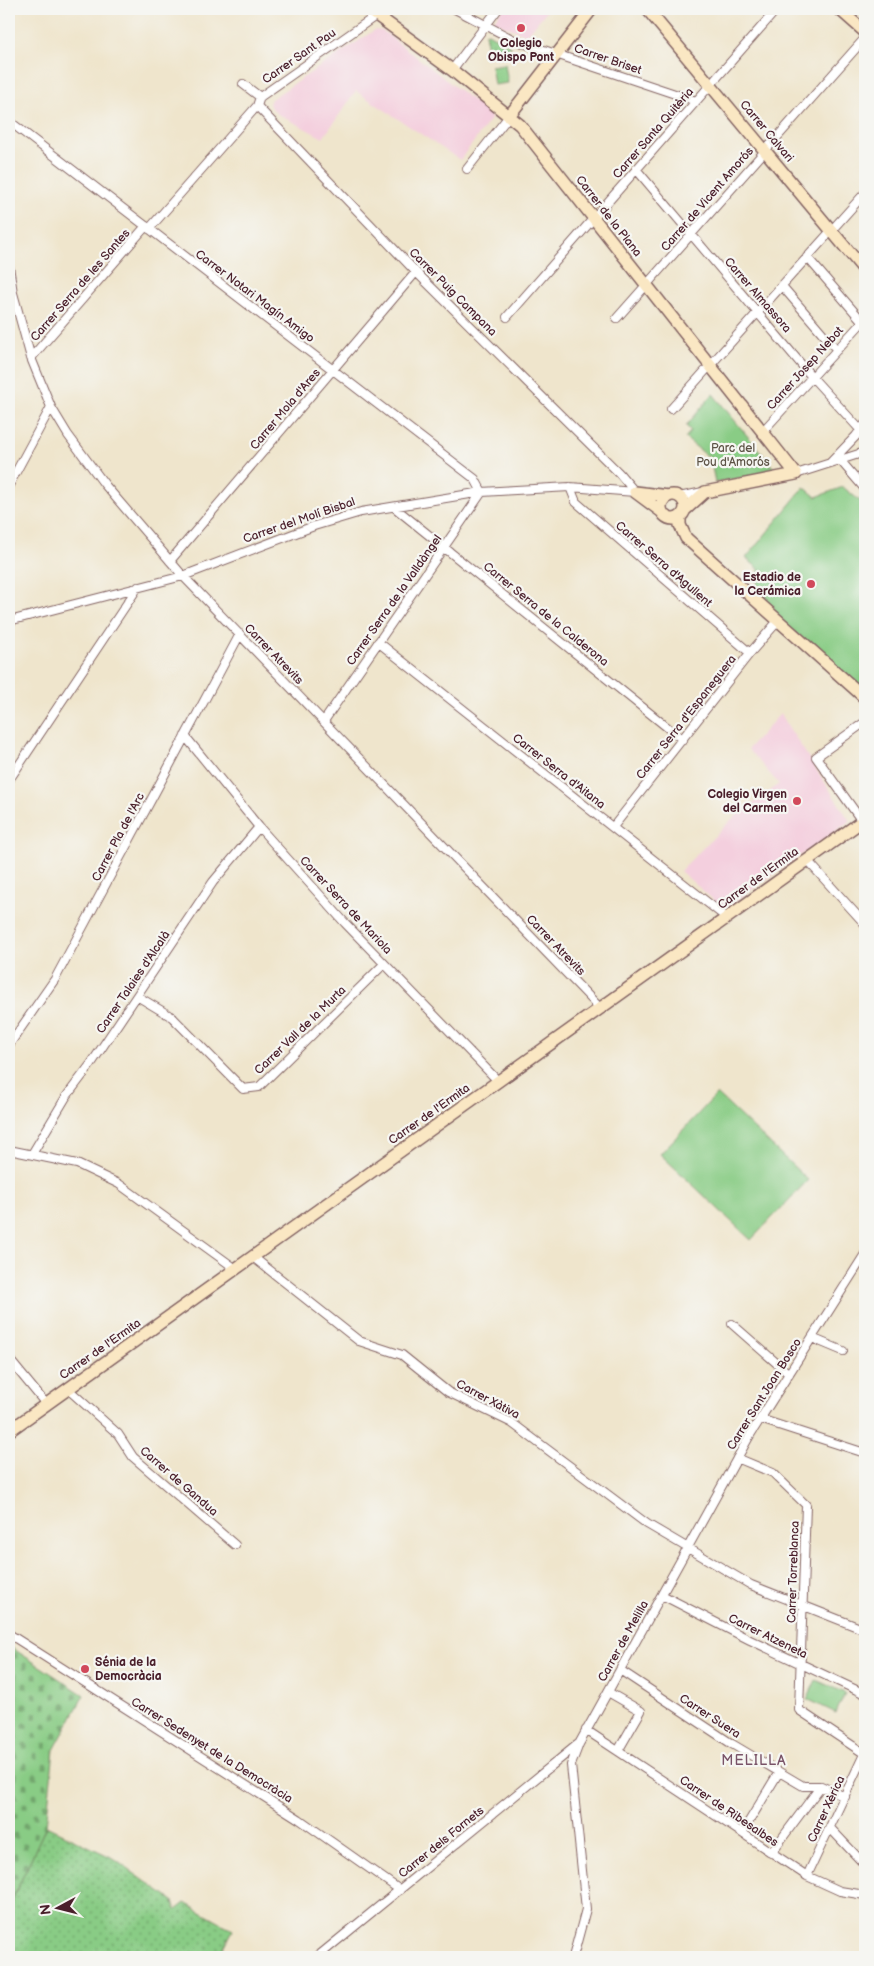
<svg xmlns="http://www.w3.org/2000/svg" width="874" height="1966" font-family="'Balsamiq Sans',sans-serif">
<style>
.built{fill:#f4cfde}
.grass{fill:url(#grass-dots);stroke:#6a7658}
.cemetery{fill:url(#cemetery-stones);stroke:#6a7658}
.park{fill:#89cc85;stroke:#6a7658}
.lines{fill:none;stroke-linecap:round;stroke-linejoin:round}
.street-casing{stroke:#846463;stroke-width:10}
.secondary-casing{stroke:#846463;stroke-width:14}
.street{stroke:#fff;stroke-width:8}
.secondary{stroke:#fae7c3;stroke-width:11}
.poi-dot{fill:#d1495b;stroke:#f6f6f2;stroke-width:2}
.labels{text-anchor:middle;stroke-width:4.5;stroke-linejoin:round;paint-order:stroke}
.poi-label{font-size:12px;font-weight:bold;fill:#4a1f2b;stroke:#f6f6f2;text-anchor:end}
.street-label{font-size:12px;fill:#4a1f2b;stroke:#f6f6f2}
.park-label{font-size:12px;fill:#5d5346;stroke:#f6f6f2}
.neighbourhood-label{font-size:14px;letter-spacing:1px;fill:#795368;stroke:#f6f6f2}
</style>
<defs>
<pattern id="grass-dots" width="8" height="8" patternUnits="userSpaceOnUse" patternTransform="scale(1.25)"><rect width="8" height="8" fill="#89cc85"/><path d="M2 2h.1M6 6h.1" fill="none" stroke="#72a56d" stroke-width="1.8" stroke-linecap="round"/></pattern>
<pattern id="cemetery-stones" width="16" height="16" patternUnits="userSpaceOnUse" patternTransform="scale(1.25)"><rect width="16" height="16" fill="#89cc85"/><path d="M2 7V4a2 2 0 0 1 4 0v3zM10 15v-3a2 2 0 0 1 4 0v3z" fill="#72a56d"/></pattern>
</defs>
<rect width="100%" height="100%" fill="#f6f6f2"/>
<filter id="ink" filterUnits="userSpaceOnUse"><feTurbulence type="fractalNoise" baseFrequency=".02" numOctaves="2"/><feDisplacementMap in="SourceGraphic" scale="10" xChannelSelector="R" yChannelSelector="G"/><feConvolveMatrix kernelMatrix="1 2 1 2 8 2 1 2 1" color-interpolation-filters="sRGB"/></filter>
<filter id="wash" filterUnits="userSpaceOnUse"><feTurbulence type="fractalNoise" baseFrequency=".0096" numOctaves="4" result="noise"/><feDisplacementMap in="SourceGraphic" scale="20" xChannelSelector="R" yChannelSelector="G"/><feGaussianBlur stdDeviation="1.12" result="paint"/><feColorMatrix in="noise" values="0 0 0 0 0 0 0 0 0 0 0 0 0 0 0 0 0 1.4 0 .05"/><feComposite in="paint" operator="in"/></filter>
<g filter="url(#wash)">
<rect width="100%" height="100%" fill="#efe5cc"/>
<!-- built -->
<path class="built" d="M503,9H548L527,35L493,21Z
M375,30L383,31L490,114L491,119L460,160L356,91L323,138L276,113L269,104L271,99Z
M780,714L850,821L724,909L680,871L732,819L779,784L748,749Z"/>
<!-- grass -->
<path class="grass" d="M488,33L511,46L507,52L489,54L485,34Z
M46,1826L111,1857L173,1901L176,1910L185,1903L233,1930L219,1957H9V1907Z"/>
<!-- cemetery -->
<path class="cemetery" d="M9,1646L84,1695L54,1750L46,1826L9,1907Z"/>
<!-- park -->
<path class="park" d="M505,64L508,83L494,85L491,66Z
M713,394L777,472L715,482L710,458L685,438L691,431L686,426Z
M804,487L816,497L843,487L865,505V695L756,598L759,569L746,558Z
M717,1094L808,1180L751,1240L660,1154Z
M816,1680L845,1693L836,1713L807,1699Z"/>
</g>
<g filter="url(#ink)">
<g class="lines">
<defs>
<path id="street" d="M455,9L514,40L696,101
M452,70L498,9
M243,84L260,97
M257,106L416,272L619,473L635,492
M9,121L475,479L482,492L324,721
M467,169L509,116
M636,169L812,377L865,435
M149,229L257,106L260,97L377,15L381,9
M807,257L863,322
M9,266L13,293L31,358L51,407L68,435L105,485L183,576L601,1009
M782,286L837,350
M507,317L777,9
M617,318L865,38
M31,358L146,226
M671,409L865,193
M762,432L865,319
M840,460L865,489
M830,463L856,436L865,424
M796,474L865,452
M9,485L51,407
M570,487L576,502L750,653
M679,497L703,492
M394,507L683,740
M170,561L416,272
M9,621L183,576L314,526L361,512L482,492L570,487L635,492
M378,642L727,918
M185,736L259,827L345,923L499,1082
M9,780L138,587
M864,824L816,757L865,722
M613,827L750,653L778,621
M807,860L865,924
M137,996L172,1017L243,1089L259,1087L384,964
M9,1045L55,979L240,634
M9,1150L77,1164L119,1184L236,1269
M32,1154L66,1097L91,1064L213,882L259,827
M253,1257L359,1341L402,1355L448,1392L512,1423L647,1524L751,1585L865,1630
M732,1324L789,1374
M812,1338L843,1351
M9,1359L46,1404
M68,1389L118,1434L133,1457L235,1545
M760,1419L865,1453
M737,1458L773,1473L806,1505L799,1710L865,1754
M662,1595L750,1640L865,1694
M9,1634L299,1819L400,1890
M620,1670L732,1744L803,1786H821L845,1797
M608,1692L641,1711L618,1751
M586,1730L807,1876L840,1891L865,1895
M830,1828L865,1865
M742,1833L779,1772
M771,1853L821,1786
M807,1876L865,1752
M317,1957L577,1745
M573,1957L586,1909L571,1765L579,1744L750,1435L865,1254"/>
<path id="secondary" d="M368,9L452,70L520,125L796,474L705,492L685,510
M647,9L865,271
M839,9L865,32
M509,116L592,9
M661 507a12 12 0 1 1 24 0a12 12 0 1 1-24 0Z
M662,512L635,492L669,496
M680,518V525L686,538L865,698
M9,1431L865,819"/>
</defs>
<!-- street casing -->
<use href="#street" class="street-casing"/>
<!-- secondary casing -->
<use href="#secondary" class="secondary-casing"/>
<!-- street -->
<use href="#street" class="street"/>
<!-- secondary -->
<use href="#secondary" class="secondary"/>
</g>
</g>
<!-- markers -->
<g class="poi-dot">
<circle cx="521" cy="28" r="5"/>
<circle cx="811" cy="584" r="5"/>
<circle cx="797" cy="801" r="5"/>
<circle cx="85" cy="1669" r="5"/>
</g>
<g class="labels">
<!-- poi labels -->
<g class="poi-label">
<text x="521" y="47" text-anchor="middle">Colegio<tspan x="521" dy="14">Obispo Pont</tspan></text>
<text x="801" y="581">Estadio de<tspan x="801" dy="14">la Cerámica</tspan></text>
<text x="787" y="798">Colegio Virgen<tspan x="787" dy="14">del Carmen</tspan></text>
<text x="95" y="1666" text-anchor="start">Sénia de la<tspan x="95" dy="14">Democràcia</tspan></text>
</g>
<!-- street labels -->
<g class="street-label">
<text transform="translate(299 56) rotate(-35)" y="4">Carrer Sant Pau</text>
<text transform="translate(608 59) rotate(19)" y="4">Carrer Briset</text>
<text transform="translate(767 131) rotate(50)" y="4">Carrer Calvari</text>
<text transform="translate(653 133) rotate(-49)" y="4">Carrer Santa Quitèria</text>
<text transform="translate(707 199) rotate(-49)" y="4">Carrer de Vicent Amorós</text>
<text transform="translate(609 216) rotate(52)" y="4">Carrer de la Plana</text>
<text transform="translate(80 285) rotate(-49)" y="4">Carrer Serra de les Santes</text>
<text transform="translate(453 292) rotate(45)" y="4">Carrer Puig Campana</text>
<text transform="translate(758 295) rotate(49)" y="4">Carrer Almassora</text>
<text transform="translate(255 296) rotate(37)" y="4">Carrer Notari Magín Amigo</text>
<text transform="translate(805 368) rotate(-48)" y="4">Carrer Josep Nebot</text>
<text transform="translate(285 409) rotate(-50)" y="4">Carrer Mola d'Ares</text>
<text transform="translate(299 520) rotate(-19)" y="4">Carrer del Molí Bisbal</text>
<text transform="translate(664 564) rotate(41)" y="4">Carrer Serra d'Agullent</text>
<text transform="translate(394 600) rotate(-55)" y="4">Carrer Serra de la Valldàngel</text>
<text transform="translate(546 614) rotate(39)" y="4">Carrer Serra de la Calderona</text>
<text transform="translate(274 654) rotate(46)" y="4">Carrer Atrevits</text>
<text transform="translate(686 717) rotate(-52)" y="4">Carrer Serra d'Espaneguera</text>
<text transform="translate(559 771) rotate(38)" y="4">Carrer Serra d'Aitana</text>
<text transform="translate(118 837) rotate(-62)" y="4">Carrer Pla de l'Arc</text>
<text transform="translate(758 878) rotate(-36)" y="4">Carrer de l'Ermita</text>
<text transform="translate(346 905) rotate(47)" y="4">Carrer Serra de Mariola</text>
<text transform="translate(556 945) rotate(46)" y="4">Carrer Atrevits</text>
<text transform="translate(133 982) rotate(-56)" y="4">Carrer Talaies d'Alcalà</text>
<text transform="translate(300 1030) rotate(-44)" y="4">Carrer Vall de la Murta</text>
<text transform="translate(429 1114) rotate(-35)" y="4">Carrer de l'Ermita</text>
<text transform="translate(100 1349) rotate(-35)" y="4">Carrer de l'Ermita</text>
<text transform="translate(764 1394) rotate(-58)" y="4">Carrer Sant Joan Bosco</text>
<text transform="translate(488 1399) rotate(28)" y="4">Carrer Xàtiva</text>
<text transform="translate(179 1481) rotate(41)" y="4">Carrer de Gandua</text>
<text transform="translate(793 1572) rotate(-88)" y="4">Carrer Torreblanca</text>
<text transform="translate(768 1636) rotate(26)" y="4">Carrer Atzeneta</text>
<text transform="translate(623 1641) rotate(-61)" y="4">Carrer de Melilla</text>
<text transform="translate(710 1716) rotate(33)" y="4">Carrer Suera</text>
<text transform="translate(212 1750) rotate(32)" y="4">Carrer Sedenyet de la Democràcia</text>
<text transform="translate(826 1809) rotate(-65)" y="4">Carrer Xèrica</text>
<text transform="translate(729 1811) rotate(34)" y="4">Carrer de Ribesalbes</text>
<text transform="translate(441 1842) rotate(-39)" y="4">Carrer dels Fornets</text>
</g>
<!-- park labels -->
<g class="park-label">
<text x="733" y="452">Parc del<tspan x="733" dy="14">Pou d'Amorós</tspan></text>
</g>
<!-- neighbourhood labels -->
<g class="neighbourhood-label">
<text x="754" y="1765">MELILLA</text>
</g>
</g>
<!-- margin -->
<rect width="874" height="1966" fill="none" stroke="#f6f6f2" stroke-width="30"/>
<!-- north arrow -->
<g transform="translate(58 1908) rotate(263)" stroke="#f6f6f2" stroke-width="4" paint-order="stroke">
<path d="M0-4L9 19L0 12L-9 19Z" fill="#4a1f2b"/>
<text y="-8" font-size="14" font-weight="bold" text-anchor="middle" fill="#4a1f2b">N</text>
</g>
</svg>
